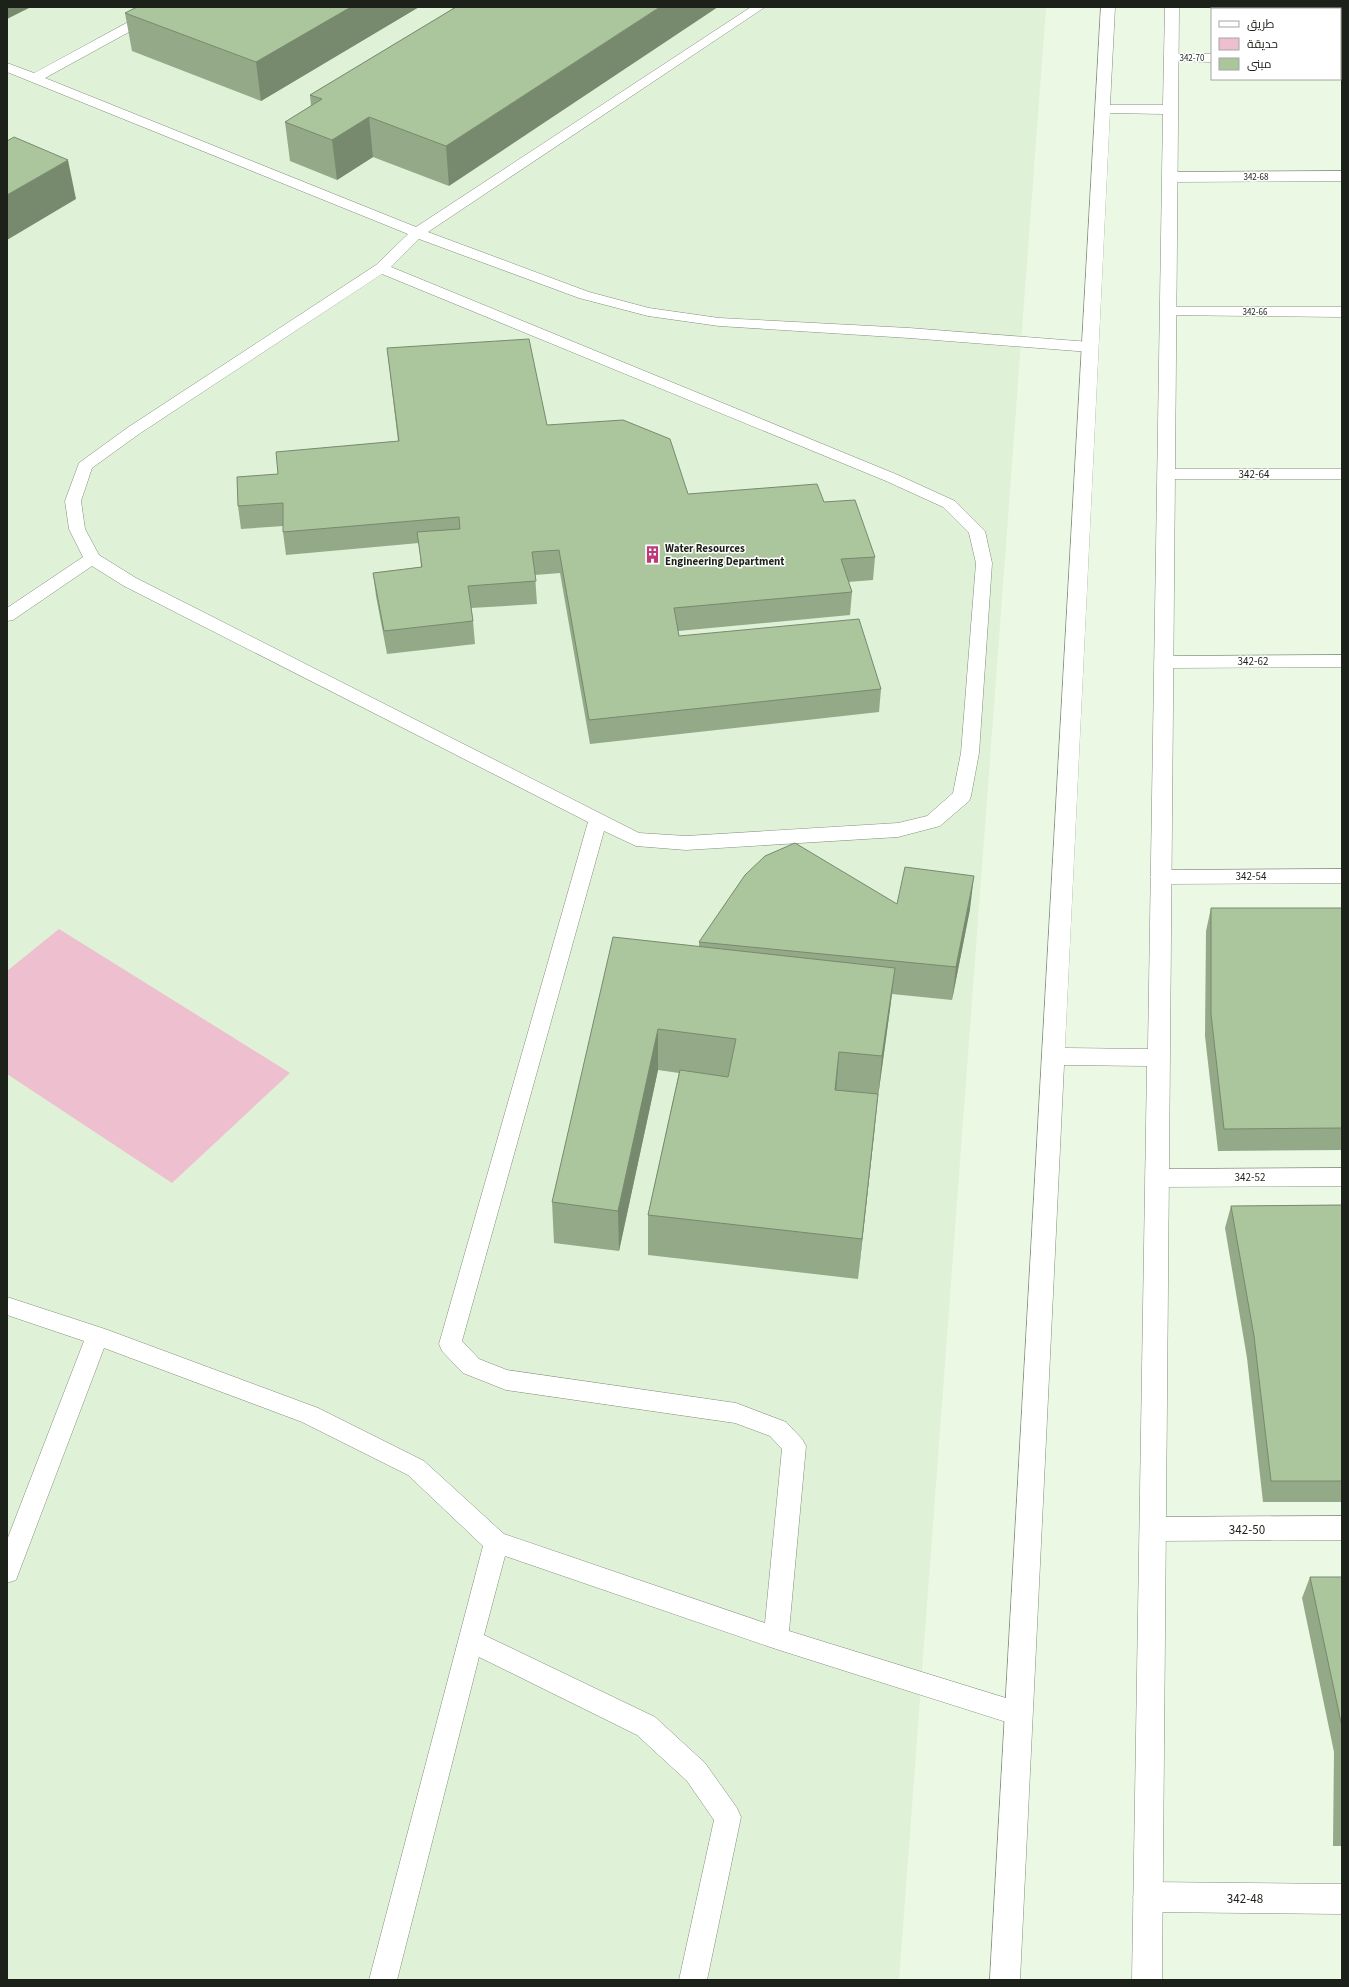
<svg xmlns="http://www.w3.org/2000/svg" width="1349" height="1987" font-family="'Source Sans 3',Cairo,sans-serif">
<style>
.built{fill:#dff1d6}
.green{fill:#eebfcf}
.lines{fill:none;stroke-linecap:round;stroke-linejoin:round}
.lane-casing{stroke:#838f7d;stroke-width:1}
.street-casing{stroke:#838f7d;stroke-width:1}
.secondary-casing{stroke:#838f7d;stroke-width:1}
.lane{fill:#fff;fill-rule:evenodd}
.street{fill:#fff;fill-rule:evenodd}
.secondary{fill:#fff;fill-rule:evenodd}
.wall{fill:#93a987}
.shaded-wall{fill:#788a6e}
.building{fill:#abc59d;stroke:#788a6e}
.labels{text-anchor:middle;stroke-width:3;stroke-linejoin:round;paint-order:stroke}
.far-street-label{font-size:9px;fill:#1c2119;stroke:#fff}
.street-label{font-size:11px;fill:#1c2119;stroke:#fff}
.poi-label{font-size:11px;font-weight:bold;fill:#1c2119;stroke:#fff;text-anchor:start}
.near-street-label{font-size:13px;fill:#1c2119;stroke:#fff}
</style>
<rect width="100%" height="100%" fill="#ebf8e4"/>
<!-- built -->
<path class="built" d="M7,7H1046L899,1980H7Z"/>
<!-- green -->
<path class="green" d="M59,929L290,1073L172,1183L7,1074V971Z"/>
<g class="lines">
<defs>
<path id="lane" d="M156,7H171L169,10L45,78L416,227L751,7H765L428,232L589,292L649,308L719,318L909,328L1090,342L1095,344L1098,347L1095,350L1090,352L909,338L719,326L648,316L579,298L419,239L391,267L898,475L955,501L985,531L992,563L979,753L971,796L969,801L940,826L898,837L686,850L636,846L604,831L462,1341L479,1359L507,1370L736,1403L786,1422L802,1439L806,1446L789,1631L1019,1702L1028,1706L1032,1714L1028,1722L1019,1726L776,1649L505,1556L484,1635L655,1717L705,1763L737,1808L741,1817L707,1980H679L714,1820L687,1781L637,1735L479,1657L397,1980H369L483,1546L408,1475L302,1422L104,1348L19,1572L16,1580L7,1583V1540L84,1341L7,1315V1297L105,1329L318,1408L424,1461L504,1534L765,1623L782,1449L770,1436L735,1423L506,1390L463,1373L442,1351L439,1344L588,822L124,586L92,566L13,620L7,621V608L83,557L69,529L65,501L79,463L127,428L376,265L408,234L7,72V63L34,73ZM382,274L886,481L943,507L969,533L976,563L961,753L953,793L927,816L898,823L686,836L639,833L136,578L99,555L85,529L81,501L92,468L139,434Z"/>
<path id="street" d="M1340,53H1342V61H1340Z
M1171,54H1212V62L1166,61L1164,58L1166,55Z
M1342,171V181L1170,182L1165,180L1162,177L1165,174L1170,172Z
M1168,307H1342V317L1162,315L1160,312L1162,309Z
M1166,469H1342V479H1166L1160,478L1157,474L1160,470Z
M1342,655V667L1164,668L1157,666L1154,662L1157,658L1164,656Z
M1342,869V883L1161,884L1154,882L1150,877L1154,872L1161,870Z
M1342,1168V1186L1157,1187L1149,1185L1145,1178L1149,1171L1157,1169Z
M1342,1516V1540L1153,1541L1144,1537L1140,1529L1144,1521L1153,1517Z
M1148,1882L1342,1884V1914L1148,1912L1138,1907L1133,1897L1138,1887Z"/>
<path id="secondary" d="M1101,7H1115L1110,105H1163L1165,7H1179L1162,1980H1132L1147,1066L1064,1065L1020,1980H990ZM1110,113L1163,114L1148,1049L1065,1048Z"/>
</defs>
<!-- lane casing -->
<use href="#lane" class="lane-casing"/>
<!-- street casing -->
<use href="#street" class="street-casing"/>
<!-- secondary casing -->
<use href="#secondary" class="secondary-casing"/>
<!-- lane -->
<use href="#lane" class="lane"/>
<!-- street -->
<use href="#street" class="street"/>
<!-- secondary -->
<use href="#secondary" class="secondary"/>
</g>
<!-- wall -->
<path class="wall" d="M419,7L261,101L132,51L125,13Z
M456,7L449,186L373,157L337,180L290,161L285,122L311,106L310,95Z
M387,348L688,494L824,502L875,557L873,580L848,582L852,592L850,615L678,631L679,636L881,689L879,712L590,744L560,573L535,575L537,604L471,608L473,621L475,644L387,654L376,596L373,573L421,567L419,543L286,555L283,532V526L241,529L238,506L278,474L398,441Z
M897,904L970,909L952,1000L892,994L890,1009L878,1097L858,1279L648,1255V1215L679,1073L658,1070L619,1251L554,1243L552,1202L699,947V942Z
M1211,908H1342V1150L1218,1151L1205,1036L1206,931Z
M1342,1205V1502H1263L1247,1358L1225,1228L1231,1206Z
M1310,1577H1342V1846H1333L1334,1752L1302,1598Z"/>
<!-- shaded-wall -->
<path class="shaded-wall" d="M7,7H31L7,19Z
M351,7H419L261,101L256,62Z
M660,7H718L449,186L446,146Z
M369,117L373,157L337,180L332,140Z
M68,160L76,199L7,240V195Z
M974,876L970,909L952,1000L956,967Z
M895,968L890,1009L878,1097L882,1056Z
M658,1029V1070L619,1251L618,1211Z
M839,1052L836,1093L835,1090Z
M878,1094L874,1135L858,1279L862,1239Z"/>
<!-- building -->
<path class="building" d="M137,7H351L256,62L125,13Z
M456,7H660L446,146L369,117L332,140L285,122L322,99L310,95Z
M14,137L68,160L7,195V141Z
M529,339L547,425L623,420L670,439L688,494L817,484L824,502L855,500L875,557L841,559L852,592L674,608L679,636L859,619L881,689L589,720L559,550L532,552L536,581L468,586L473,621L384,631L373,573L422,567L417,532L460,529L459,517L283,532V503L238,506L237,477L278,474L276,452L399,441L387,348Z
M795,843L897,904L905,867L974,876L956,967L699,942L745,875L765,856Z
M1211,908H1342V1128L1224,1129L1211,1014Z
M613,937L895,968L882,1056L839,1052L835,1090L878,1094L862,1239L648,1215L680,1070L728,1077L736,1039L658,1029L618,1211L552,1202Z
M1342,1205V1481H1271L1254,1336L1231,1206Z
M1310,1577H1342V1727Z"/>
<!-- icons -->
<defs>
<symbol id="building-bare" viewBox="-9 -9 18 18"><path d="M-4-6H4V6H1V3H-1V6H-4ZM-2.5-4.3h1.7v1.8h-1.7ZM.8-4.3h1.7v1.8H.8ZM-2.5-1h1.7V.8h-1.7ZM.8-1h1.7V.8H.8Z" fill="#be3777" stroke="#fff" stroke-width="2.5" paint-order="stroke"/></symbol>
</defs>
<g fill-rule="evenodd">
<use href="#building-bare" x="640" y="542" width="25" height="25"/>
</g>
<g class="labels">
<!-- far-street labels -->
<g class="far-street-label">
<text x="1192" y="61">342-70</text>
<text x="1256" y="180">342-68</text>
<text x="1255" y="315">342-66</text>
</g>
<!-- street labels -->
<g class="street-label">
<text x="1254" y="478">342-64</text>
<text x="1253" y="665">342-62</text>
<text x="1251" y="880">342-54</text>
<text x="1250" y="1181">342-52</text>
</g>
<!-- poi labels -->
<g class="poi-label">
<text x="665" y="552">Water Resources<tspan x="665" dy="13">Engineering Department</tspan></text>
</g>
<!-- near-street labels -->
<g class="near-street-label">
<text x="1247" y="1534">342-50</text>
<text x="1245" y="1903">342-48</text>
</g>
</g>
<!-- border -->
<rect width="1349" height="1987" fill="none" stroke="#1c2119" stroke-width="16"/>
<!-- legend -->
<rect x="1211" y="8" width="130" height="72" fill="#ffffff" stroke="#a4a6a3"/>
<rect x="1219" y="21" width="20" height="6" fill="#ffffff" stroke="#a4a6a3"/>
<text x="1247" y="28" font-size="12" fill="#1c2119">طريق</text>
<rect x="1219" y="38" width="20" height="12" fill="#eebfcf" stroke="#a4a6a3"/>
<text x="1247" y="48" font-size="12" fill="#1c2119">حديقة</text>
<rect x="1219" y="58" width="20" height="12" fill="#abc59d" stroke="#a4a6a3"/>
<text x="1247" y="68" font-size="12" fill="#1c2119">مبنى</text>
</svg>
